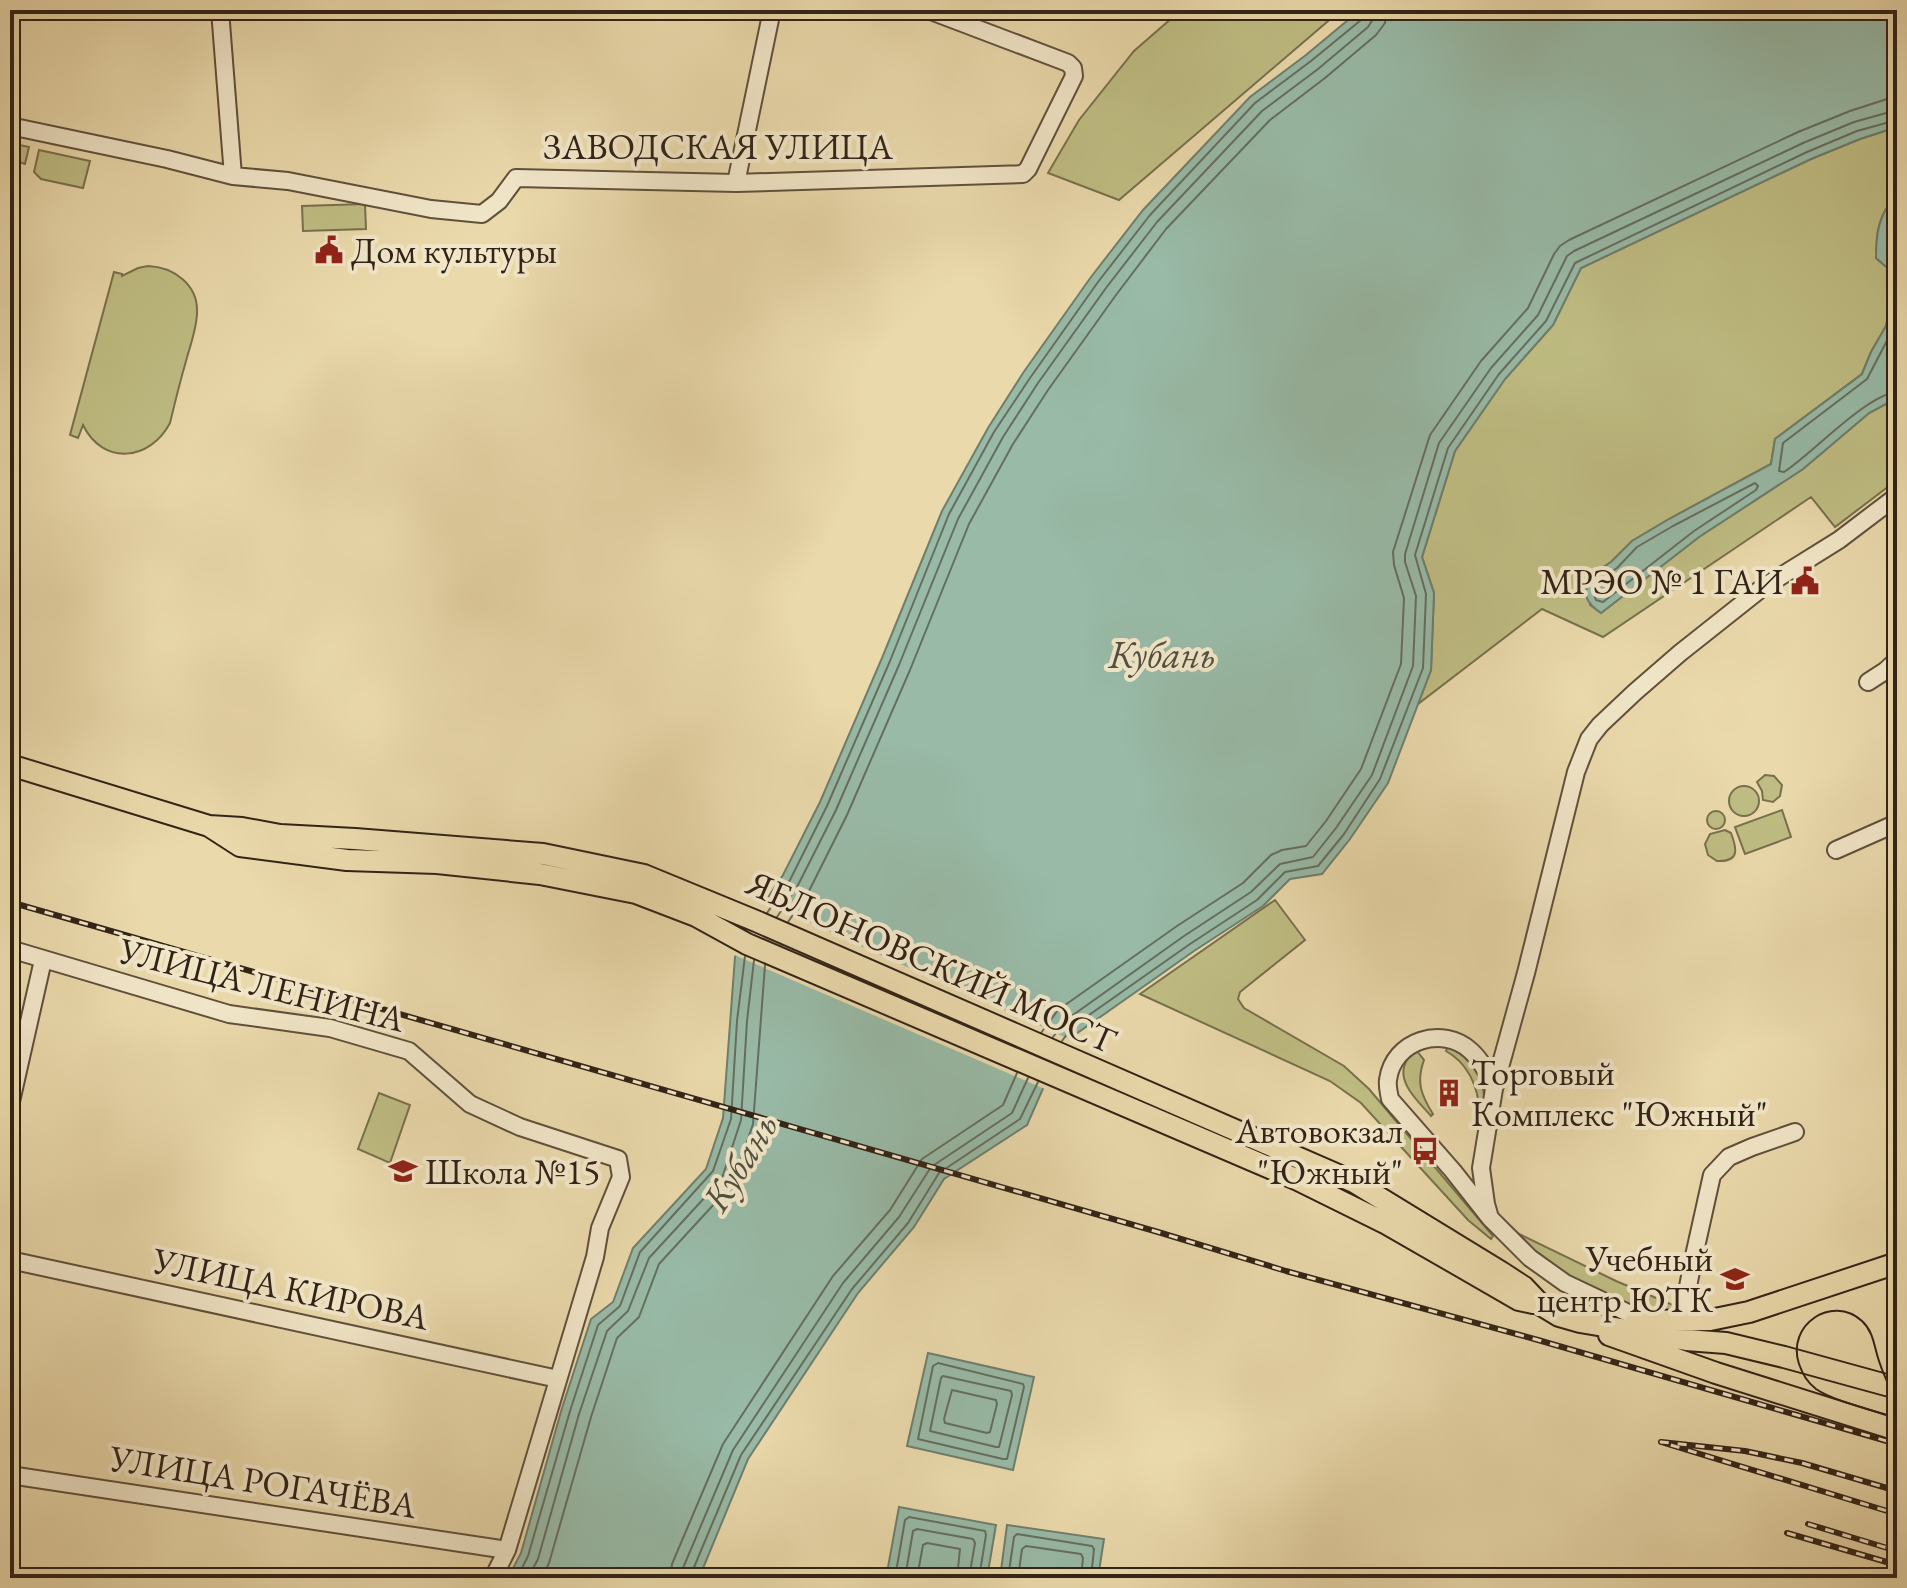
<svg xmlns="http://www.w3.org/2000/svg" width="1907" height="1588" font-family="'EB Garamond',serif">
<style>
.green{fill:#bfbd83;stroke:#78704d;stroke-width:2}
.water{fill:#98baa7;stroke:#6f7e6d;stroke-width:2}
.pier{fill:#ead9ab}
.lines{fill:none;stroke-linecap:round;stroke-linejoin:round}
.shore{stroke:#656e5f;stroke-width:2}
.minor-casing{stroke:#60503c;stroke-width:20}
.major-casing{stroke:#322317;stroke-width:24}
.minor{stroke:#f1e6c8;stroke-width:16}
.major{stroke:#ead9ab;stroke-width:20}
.tram{stroke:#322317;stroke-width:2}
.rail-casing{stroke:#322317;stroke-width:6}
.rail{stroke:#f1e6c8;stroke-width:3;stroke-dasharray:9;stroke-linecap:butt}
.labels{text-anchor:middle;stroke-width:8;stroke-linejoin:round;paint-order:stroke}
.street-label{font-size:36px;fill:#322317;stroke:#f1e6c8}
.poi-label{font-size:36px;fill:#322317;stroke:#f1e6c8;text-anchor:start}
.water-label{font-size:38px;font-style:italic;fill:#515042;stroke:#f1e6c8}
</style>
<rect width="100%" height="100%" fill="#ead9ab"/>
<filter id="stains"><feTurbulence type="fractalNoise" baseFrequency=".0025" numOctaves="4"/><feColorMatrix values="0 0 0 0 .2 0 0 0 0 .09 0 0 0 0 .02 0 0 0 .5 -.17"/></filter>
<radialGradient id="worn" r=".72"><stop offset=".6" stop-color="#630" stop-opacity="0"/><stop offset="1" stop-color="#630" stop-opacity=".3"/></radialGradient>
<!-- green -->
<path class="green" d="M1181,10H1341L1119,200L1048,173L1079,120L1134,51Z
M1897,127V197C1878,212 1876,236 1876,258L1897,276L1886,326L1871,352L1862,374L1775,439L1771,464L1669,519L1632,541L1611,562L1588,577L1590,605L1601,613L1699,537L1803,469L1869,413L1897,398V480L1835,527L1811,497L1603,637L1542,609L1418,704L1431,670L1434,593L1422,557L1455,451L1505,379L1553,325L1581,268L1811,159L1860,139Z
M10,143L29,147L25,164L10,159Z
M39,150L90,161L83,188L41,179L34,172Z
M365,204L366,229L303,231L302,206Z
M148,266C174,267 198,285 197,312C197,328 190,346 186,361C180,382 175,402 170,423C150,461 103,466 83,425L78,438L70,435L114,272L122,274V276L138,268Z
M1765,775L1774,776L1782,785L1780,796L1773,802L1763,800L1762,791L1757,782Z
M1729 801a15 15 0 1 1 30 0a15 15 0 1 1-30 0Z
M1782,810L1791,837L1745,854L1735,827Z
M1707 820a9 9 0 1 1 18 0a9 9 0 1 1-18 0Z
M1725,830L1731,833C1737,849 1740,862 1717,861L1708,855L1705,844L1710,834Z
M1275,900L1305,940L1240,992L1238,999L1244,1008L1344,1066L1369,1089L1493,1236L1491,1239L1468,1220L1361,1103L1330,1081L1140,994Z
M1448,1046C1484,1066 1490,1093 1480,1132C1479,1127 1480,1119 1480,1113C1478,1087 1469,1064 1446,1051Z
M1417,1051L1424,1060C1416,1082 1421,1095 1433,1114L1431,1116C1419,1102 1394,1081 1407,1060C1410,1056 1414,1054 1417,1051Z
M379,1093L410,1105L390,1163L358,1149Z
M1517,1233L1616,1281L1680,1308L1676,1312L1668,1315L1608,1298L1563,1272L1515,1236Z"/>
<!-- water -->
<path class="water" d="M1360,10H1897V127L1860,139L1811,159L1581,268L1553,325L1505,379L1455,451L1422,557L1434,593L1431,670L1388,783L1350,839L1322,874L1290,879L1263,906L1194,951L1076,1034L1049,1075L1027,1125L944,1179L914,1227L858,1293L748,1459L699,1578H508L521,1553L562,1408L591,1319L613,1302L633,1248L706,1169L723,1118L735,957L752,921L783,875L820,802L882,658L942,511L988,428L1023,373L1091,277L1143,210L1250,97L1306,55Z
M1897,197V276L1876,258C1876,236 1878,212 1897,197Z
M1897,276V398L1869,413L1803,469L1699,537L1601,613C1585,602 1584,596 1588,578L1611,562L1632,541L1669,519L1771,464L1775,439L1862,374L1871,352L1886,326Z
M928,1353L1034,1377L1013,1470L907,1446Z
M899,1507L996,1525L987,1578H886Z
M1007,1525L1104,1539L1098,1578H1000Z"/>
<!-- pier -->
<path class="pier" d="M761,900L878,954L1076,1042L1053,1077L1047,1090L732,954L749,919Z"/>
<g class="lines">
<!-- shore -->
<path class="shore" d="M1897,312L1893,329L1867,379L1783,443L1779,471L1784,472C1813,453 1866,395 1897,392
M1755,483L1758,486L1756,490L1694,531L1603,602L1596,600L1593,592L1596,582L1617,568L1637,547L1673,526Z
M767,913L790,880L827,806L890,661L949,514L994,432L1030,378L1098,282L1150,215L1255,103L1311,61L1361,20L1364,15V10
M777,917L798,885L836,810L899,665L958,519L1003,437L1038,383L1106,288L1157,222L1262,111L1318,69L1368,27L1373,19L1374,10
M788,922L809,891L847,815L910,670L969,524L1013,444L1048,390L1116,295L1166,229L1270,120L1325,78L1376,35L1385,23L1386,10
M1041,1033L1058,1010L1177,926L1243,883L1271,855L1282,850L1306,846L1326,821L1361,769L1401,664L1404,598L1394,565L1393,552L1430,435L1481,361L1528,308L1554,254L1560,246L1569,240L1798,132L1850,111L1887,99L1897,98
M1053,1037L1066,1020L1184,936L1251,892L1280,864L1313,857L1336,828L1372,775L1413,666L1416,596L1405,562V554L1439,443L1491,368L1538,315L1567,256L1574,251L1803,143L1854,122L1897,110
M1062,1041L1072,1027L1190,944L1257,900L1285,872L1318,866L1344,834L1380,779L1423,668L1426,594L1415,555L1448,448L1499,374L1546,321L1575,263L1807,152L1857,131L1897,120
M938,1363L1023,1384L1024,1387L1007,1459H1003L918,1439L933,1366Z
M943,1376L1011,1391L1012,1395L999,1447H996L930,1431L941,1378Z
M952,1390L996,1400L997,1404L990,1432L987,1433L945,1423L944,1419Z
M517,1578L528,1556L570,1411L598,1325L620,1306L640,1252L713,1171L731,1119L737,1021L745,956
M528,1578L538,1559L579,1414L607,1331L628,1311L649,1258L719,1182L723,1175L741,1120L747,1021L754,960
M542,1578L549,1563L591,1417L617,1338L639,1317L659,1264L727,1190L734,1180L753,1124L765,965
M670,1578L672,1564L723,1444L833,1276L890,1210L922,1159L1003,1105L1017,1073
M682,1578L683,1568L733,1450L843,1283L899,1217L931,1167L1012,1113L1028,1078
M692,1578V1572L741,1455L852,1289L908,1223L939,1173L1020,1119L1038,1082
M895,1578L905,1520L909,1517L985,1531L986,1535L979,1578
M905,1578L913,1531L917,1529L973,1539L975,1543L969,1578
M917,1578L923,1545L927,1543L960,1549L957,1578
M1008,1578L1014,1537L1017,1534L1092,1546L1094,1549L1091,1578
M1018,1578L1022,1549L1026,1546L1081,1554L1083,1558L1081,1578"/>
<defs>
<path id="minor" d="M10,126L167,159L233,176L220,10
M233,176L288,181L431,209L482,214L499,201L516,178L736,183L1023,174L1028,169L1074,76L1073,68L1068,63L928,10
M736,183L772,10
M1868,682L1885,671L1897,660
M1836,850L1897,823
M10,949L229,1014L330,1028L409,1051L470,1104L520,1127L618,1159L621,1177L600,1228L595,1257L507,1550L493,1578
M1494,1089C1489,1075 1483,1062 1471,1051C1443,1025 1393,1040 1388,1080C1387,1086 1389,1093 1390,1099L1453,1171L1490,1218L1530,1258L1565,1283L1645,1321
M10,1106L43,960
M1490,1218L1486,1204L1481,1168L1494,1089L1526,973L1576,772L1589,739L1600,725L1635,692L1680,653L1762,588L1839,540L1897,496
M10,1260L558,1379
M1684,1321V1307L1694,1256L1712,1175L1729,1157L1752,1147L1795,1132
M10,1475L507,1550"/>
<path id="major" d="M10,765L209,826L242,828L280,835L355,839L543,854L644,875L756,921L1354,1182L1501,1272L1524,1287L1541,1305L1559,1316L1580,1322L1686,1340L1726,1343L1784,1357L1897,1388
M209,826L240,846L347,860L437,863L540,874L636,893L696,916L747,944L1298,1180L1387,1224L1519,1300L1533,1303
M1636,1321L1710,1320L1749,1312L1897,1263
M1609,1335L1716,1373L1897,1430"/>
</defs>
<!-- minor casing -->
<use href="#minor" class="minor-casing"/>
<!-- major casing -->
<use href="#major" class="major-casing"/>
<!-- minor -->
<use href="#minor" class="minor"/>
<!-- major -->
<use href="#major" class="major"/>
<!-- tram -->
<path class="tram" d="M1897,1400C1890,1388 1883,1374 1879,1361C1874,1347 1874,1332 1862,1321C1832,1294 1786,1325 1799,1364C1803,1375 1807,1382 1816,1389C1833,1401 1876,1411 1897,1418"/>
<defs>
<path id="rail" d="M10,902L1158,1232L1286,1271L1538,1340L1897,1444
M1897,1491L1802,1463L1745,1451L1661,1442L1897,1514
M1808,1524L1897,1551
M1787,1533L1897,1565"/>
</defs>
<!-- rail casing -->
<use href="#rail" class="rail-casing"/>
<!-- rail -->
<use href="#rail" class="rail"/>
</g>
<!-- icons -->
<defs>
<symbol id="civic-bare" viewBox="-9 -9 18 18"><path d="M-.6-6.5H3V-4.5H.6V-3L4-1V1h2V6H-6V1h2V-1L-.6-3ZM-1.2 2.5V6h2.4V2.5Z" fill="#8f2418" stroke="#f1e6c8" stroke-width="2.5" paint-order="stroke"/></symbol>
<symbol id="building-bare" viewBox="-9 -9 18 18"><path d="M-4-6H4V6H1V3H-1V6H-4ZM-2.5-4.3h1.7v1.8h-1.7ZM.8-4.3h1.7v1.8H.8ZM-2.5-1h1.7V.8h-1.7ZM.8-1h1.7V.8H.8Z" fill="#8f2418" stroke="#f1e6c8" stroke-width="2.5" paint-order="stroke"/></symbol>
<symbol id="bus-bare" viewBox="-9 -9 18 18"><path d="M-5-6H5V4H4V6H2V4H-2V6H-4V4H-5ZM-3.5-4V0h7V-4ZM-3.5 1.2v1.5H-2V1.2ZM2 1.2v1.5H3.5V1.2Z" fill="#8f2418" stroke="#f1e6c8" stroke-width="2.5" paint-order="stroke"/></symbol>
<symbol id="school-bare" viewBox="-9 -9 18 18"><path d="M0-5L7-2L0 1L-7-2ZM-4 1L0 2.5L4 1V4Q0 6-4 4Z" fill="#8f2418" stroke="#f1e6c8" stroke-width="2.5" paint-order="stroke"/></symbol>
<symbol id="university-bare" viewBox="-9 -9 18 18"><path d="M0-5L7-2L0 1L-7-2ZM-4 1L0 2.5L4 1V4Q0 6-4 4Z" fill="#8f2418" stroke="#f1e6c8" stroke-width="2.5" paint-order="stroke"/></symbol>
</defs>
<g fill-rule="evenodd">
<use href="#civic-bare" x="309" y="230" width="40" height="40"/>
<use href="#civic-bare" x="1785" y="561" width="40" height="40"/>
<use href="#building-bare" x="1429" y="1073" width="40" height="40"/>
<use href="#bus-bare" x="1405" y="1131" width="40" height="40"/>
<use href="#school-bare" x="383" y="1151" width="40" height="40"/>
<use href="#university-bare" x="1715" y="1259" width="40" height="40"/>
</g>
<g class="labels">
<!-- street labels -->
<g class="street-label">
<text x="718" y="159">ЗАВОДСКАЯ УЛИЦА</text>
<text transform="translate(932 961) rotate(24)" y="13">ЯБЛОНОВСКИЙ МОСТ</text>
<text transform="translate(262 984) rotate(14)" y="13">УЛИЦА ЛЕНИНА</text>
<text transform="translate(291 1288) rotate(12)" y="13">УЛИЦА КИРОВА</text>
<text transform="translate(263 1481) rotate(9)" y="13">УЛИЦА РОГАЧЁВА</text>
</g>
<!-- poi labels -->
<g class="poi-label">
<text x="351" y="263">Дом культуры</text>
<text x="1783" y="594" text-anchor="end">МРЭО № 1 ГАИ</text>
<text x="1471" y="1085">Торговый<tspan x="1471" dy="41">Комплекс "Южный"</tspan></text>
<text x="1403" y="1143" text-anchor="end">Автовокзал<tspan x="1403" dy="41">"Южный"</tspan></text>
<text x="425" y="1184">Школа №15</text>
<text x="1713" y="1271" text-anchor="end">Учебный<tspan x="1713" dy="41">центр ЮТК</tspan></text>
</g>
<!-- water labels -->
<g class="water-label">
<text x="1162" y="667">Кубань</text>
<text transform="translate(740 1162) rotate(-58)" y="13">Кубань</text>
</g>
</g>
<!-- margin -->
<rect width="1907" height="1588" fill="none" stroke="#ead9ab" stroke-width="40"/>
<rect x="12" y="12" width="1883" height="1564" fill="none" stroke="#322317" stroke-width="4"/>
<rect x="20" y="20" width="1867" height="1548" fill="none" stroke="#322317" stroke-width="2"/>
<rect width="100%" height="100%" filter="url(#stains)"/>
<rect width="100%" height="100%" fill="url(#worn)"/>
</svg>
